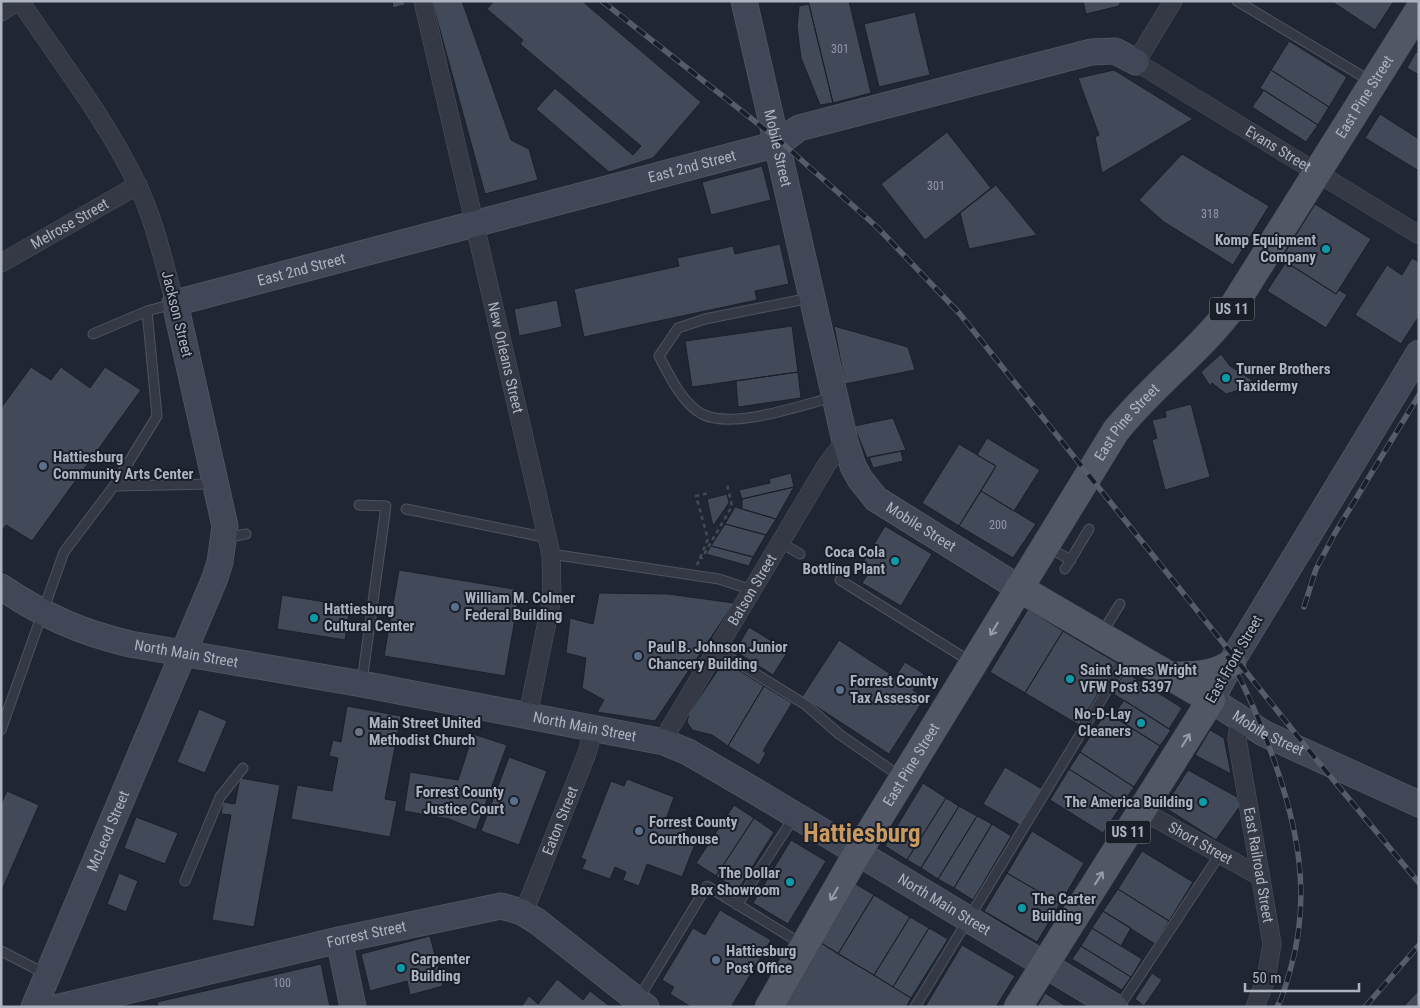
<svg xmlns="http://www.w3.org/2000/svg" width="1420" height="1008" font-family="'Roboto Condensed',sans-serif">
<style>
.building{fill:#424959;stroke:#1b202b}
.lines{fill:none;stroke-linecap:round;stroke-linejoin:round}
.lane-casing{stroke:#4e5360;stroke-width:11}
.street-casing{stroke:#4e5360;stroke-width:19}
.secondary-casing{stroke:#4e5360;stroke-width:27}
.primary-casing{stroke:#3d424e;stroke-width:29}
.path{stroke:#404e53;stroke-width:2.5;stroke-dasharray:4 4;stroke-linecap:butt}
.lane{stroke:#343945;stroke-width:9}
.street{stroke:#343945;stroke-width:18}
.secondary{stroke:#424757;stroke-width:25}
.primary{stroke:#515765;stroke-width:28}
.rail-casing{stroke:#565c6c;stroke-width:5.5}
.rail{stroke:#191e29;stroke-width:4;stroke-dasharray:11;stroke-linecap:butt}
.oneway{stroke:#979cab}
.culture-dot{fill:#0f9aa8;stroke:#191e29;stroke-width:2}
.service-dot{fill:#5c6f8a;stroke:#191e29;stroke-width:2}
.worship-dot{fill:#6b7280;stroke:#191e29;stroke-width:2}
.labels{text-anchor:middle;stroke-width:4;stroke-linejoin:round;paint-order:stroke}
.number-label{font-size:12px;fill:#9398a8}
.shield{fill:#191e29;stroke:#818694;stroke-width:1}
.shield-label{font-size:14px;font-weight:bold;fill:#aeb3c2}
.street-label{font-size:15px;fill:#aeb3c2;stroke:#191e29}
.poi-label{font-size:15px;font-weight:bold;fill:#aeb3c2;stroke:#191e29;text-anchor:start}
.town-label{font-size:25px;font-weight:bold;fill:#ca9b60;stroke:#191e29}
</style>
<rect width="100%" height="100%" fill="#202634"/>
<!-- building -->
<path class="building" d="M392,1H404L405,5L393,8Z
M432,1H462L511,140L529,149L538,180L485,194Z
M494,1H582L701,102L653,158L609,172L536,109L555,88L633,155L641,146L520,44L523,40L487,9Z
M808,1H849L871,93L833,103Z
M1083,1H1121L1119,6L1086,14Z
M1331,1H1394L1375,30Z
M809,4L833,103L820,105L801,58L797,27L799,6Z
M915,12L930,75L879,87L864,24Z
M1289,41L1347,77L1329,107L1271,70Z
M1416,52L1419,53V75L1407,68Z
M1114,70L1193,119L1102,173L1095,137L1099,135L1078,78Z
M1271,70L1329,107L1318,125L1260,88Z
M1264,90L1318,125L1306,142L1252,107Z
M1380,114L1419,139V171L1365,138Z
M947,132L991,188L925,240L881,184Z
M1182,154L1269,206L1233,265L1164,222L1139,200Z
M762,166L771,200L711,215L702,182Z
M996,185L1037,235L969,249L960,213Z
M1315,204L1371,239L1336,294L1281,259Z
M780,244L789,284L755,291L757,300L584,337L574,289L679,266L677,258L733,246L735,254Z
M1412,258L1419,262V316L1401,344L1355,315L1387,265L1402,275Z
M1286,262L1336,294L1339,290L1347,295L1326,328L1267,291Z
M557,300L562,327L519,336L514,309Z
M792,326L798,372L692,387L685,341Z
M834,326L908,347L915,370L845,384Z
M1221,354L1230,366L1258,384L1226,394L1212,383L1210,386L1201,372Z
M31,367L51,380L61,367L90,388L105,367L141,390L32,541L6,525L1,532V408Z
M798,372L801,398L738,407L736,381Z
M1191,404L1210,477L1165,490L1152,440L1157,438L1152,420L1166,417L1165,411Z
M893,418L906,450L867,458L854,426Z
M987,438L1040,470L1014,511L981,491L996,466L977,455Z
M959,444L996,466L959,526L922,503Z
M901,451L903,461L873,468L869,457Z
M791,473L794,487L742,499L739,490L770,483L769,479Z
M794,487L776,519L742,509V499Z
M981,491L1036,524L1013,558L959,526Z
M727,494L729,503L713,526L707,499Z
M735,507L742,509L776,519L766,535L725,524Z
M725,524L766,535L753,557L711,546Z
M885,526L932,554L901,606L862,583L868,574L859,569Z
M711,546L753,557L749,566L706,554Z
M399,570L520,590L505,676L384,656Z
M599,593L668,594L734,603L655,721L597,712L604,700L582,688L586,658L566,653L570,618L593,624Z
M282,595L350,606L345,640L277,629Z
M1028,609L1063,631L1025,693L990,672Z
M749,627L788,651L773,675L735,651Z
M1063,631L1117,663L1079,725L1025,693Z
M839,640L895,677L905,662L924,674L913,690L925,698L889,754L802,697Z
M724,661L764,686L728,746L712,735L692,730L687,722L689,713Z
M1125,672L1182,708L1169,729L1112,693Z
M764,686L792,703L763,751L766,753L759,765L728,746Z
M1124,700L1171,730L1160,746L1113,716Z
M347,706L401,716L385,799L397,801L390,837L291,819L297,785L332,791L338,758L329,756L333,740L341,742Z
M199,709L227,721L205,773L177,762Z
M1106,712L1160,746L1134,787L1080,752Z
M1210,730L1224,738L1231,774L1195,755Z
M473,734L507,745L476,830L449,819L404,811L410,772L458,780Z
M1080,752L1134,787L1123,803L1069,769Z
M509,757L547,771L519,845L481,831Z
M1005,767L1042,789L1020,825L983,804Z
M1069,769L1123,803L1103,833L1050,800Z
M1188,770L1237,797L1240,806L1216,840L1164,807Z
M240,778L280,785L254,927L212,920L231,815L221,814L223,802L235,804Z
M627,779L674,797L664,825L674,829L679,817L690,821L685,834L697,839L682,877L647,864L639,886L623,880L626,872L615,867L610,879L582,869L586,860L581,858L611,781L624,786Z
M923,783L946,798L907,860L885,846Z
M7,791L39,805L1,892V804Z
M946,798L959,806L921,868L907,860Z
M734,805L754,818L716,876L696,863Z
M959,806L977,816L938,879L921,868Z
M977,816L992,824L954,888L938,879Z
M136,817L178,833L165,864L124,848Z
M754,818L774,832L738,890L716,876Z
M992,824L1011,836L973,900L954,888Z
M1032,831L1084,863L1060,904L1007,873Z
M791,840L826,861L788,924L753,903Z
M1142,851L1193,882L1169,921L1118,889Z
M119,873L138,881L126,912L107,904Z
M1007,873L1060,904L1037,942L984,911Z
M854,883L874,895L838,954L818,941Z
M1118,889L1169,921L1155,944L1103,911Z
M874,895L910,917L874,975L838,954Z
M720,910L771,940L731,1007H691L670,994L674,987L662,980L693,928L705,935Z
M1103,911L1131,928L1121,946L1092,928Z
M910,917L929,928L893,987L874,975Z
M929,928L948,939L911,998L893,987Z
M1092,928L1142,959L1131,977L1081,946Z
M430,936L443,986L410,995L407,981L370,991L361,954Z
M818,941L911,998L906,1007H778Z
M962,945L1015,976L996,1007H925Z
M1081,946L1131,977L1122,990L1072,959Z
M321,964L330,1007H158L157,1002Z
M1152,973L1162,980L1144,1006L1135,999Z
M557,979L583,1000L590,991L611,1007H521L529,996L538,1004Z
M1419,990V1007H1403Z
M1045,993L1067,1007H1037Z"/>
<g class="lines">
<defs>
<path id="lane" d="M1237,1L1372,82
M810,298L705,319L678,328L659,356C669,375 682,403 702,414C733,430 801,405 834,397
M93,334L147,311
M114,486L157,416L147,311L173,304
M359,505L386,506L362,682
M406,509L548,538
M224,538L246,534
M781,543L800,554
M1047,547L1071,560
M551,554L719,579L752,590
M1065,569L1089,529
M840,580L971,662
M1102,633L1120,604
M717,650L806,705L839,734L901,777
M1,730L64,552L114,486L213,484
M185,881L220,797L243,768
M737,905L794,817
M1,951L46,974
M639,998L707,886L802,944
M915,1007L1129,654
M1119,1007L1220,854"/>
<g id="street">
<path d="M20,1C60,61 106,119 137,184C155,221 164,264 175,303"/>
<path id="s1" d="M423,1L551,554L552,597L528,715"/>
<path id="s2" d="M1173,1L1136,62L1419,235"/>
<path d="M1,12L18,1"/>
<path id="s3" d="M1,263L138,185"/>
<path id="s4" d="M1240,719L1237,739L1272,944L1266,979L1255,1007"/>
<path id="s5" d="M664,742L670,728L827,464L845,441"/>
<path id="s6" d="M1141,810L1259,876"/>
<path id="s7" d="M522,912L530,897L587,753L594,728"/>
</g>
<g id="secondary">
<path id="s8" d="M744,1L845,441L853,466L860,479L876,499L1019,588"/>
<path id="s9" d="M1419,353L1235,656L1211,700L1265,734L1419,804"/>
<path id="s10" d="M1,587C44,616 80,632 130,644L362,684L664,742L688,752L755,791L1115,1007"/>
<path d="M339,940L353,1007"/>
<path id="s11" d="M34,1007L215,578L220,562L225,526L175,303L777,144L799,128L1091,52L1115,51L1136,62"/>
<path id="s12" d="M60,1007L339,940L501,906L522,912L538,922L646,1007"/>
</g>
<g id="primary">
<path d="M1169,676C1191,676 1214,676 1232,663"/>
<path id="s13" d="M769,1007L858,852L1115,432C1151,386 1199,352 1234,305L1419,10"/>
<path d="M1018,1007L1211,700L1019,588"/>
</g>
</defs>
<!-- lane casing -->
<use href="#lane" class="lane-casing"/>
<!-- street casing -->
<use href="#street" class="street-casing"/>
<!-- secondary casing -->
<use href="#secondary" class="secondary-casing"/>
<!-- primary casing -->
<use href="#primary" class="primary-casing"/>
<!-- path -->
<path class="path" d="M699,557L702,558L732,506L727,484
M697,565L708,539L696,496L709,493V491"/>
<!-- lane -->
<use href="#lane" class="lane"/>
<!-- street -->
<use href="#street" class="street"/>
<!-- secondary -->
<use href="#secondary" class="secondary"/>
<!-- primary -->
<use href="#primary" class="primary"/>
<defs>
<path id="rail" d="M602,1L781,142L877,227L960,314L1315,758L1419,883
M1304,607L1316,569L1335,533L1419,395
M1227,656C1246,686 1259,719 1271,752C1297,823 1312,893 1291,967C1287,981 1284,995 1277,1007
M1365,1007L1419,945"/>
</defs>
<!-- rail casing -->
<use href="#rail" class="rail-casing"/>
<!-- rail -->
<use href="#rail" class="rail"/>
</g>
<!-- one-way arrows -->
<defs><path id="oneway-shaft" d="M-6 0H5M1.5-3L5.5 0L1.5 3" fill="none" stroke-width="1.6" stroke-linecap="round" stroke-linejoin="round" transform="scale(1.25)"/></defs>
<g class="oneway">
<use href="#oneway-shaft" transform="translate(994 629) rotate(121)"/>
<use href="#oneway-shaft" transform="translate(1186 740) rotate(-58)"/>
<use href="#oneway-shaft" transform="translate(1099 878) rotate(-58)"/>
<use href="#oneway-shaft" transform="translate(834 894) rotate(120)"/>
</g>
<!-- markers -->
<g class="culture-dot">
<circle cx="1326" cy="249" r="5"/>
<circle cx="1226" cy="378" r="5"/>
<circle cx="895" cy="561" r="5"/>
<circle cx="314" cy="618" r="5"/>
<circle cx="1070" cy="679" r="5"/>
<circle cx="1141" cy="723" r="5"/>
<circle cx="1203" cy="802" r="5"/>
<circle cx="790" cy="882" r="5"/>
<circle cx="1022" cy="908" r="5"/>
<circle cx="401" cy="968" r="5"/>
</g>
<g class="service-dot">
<circle cx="43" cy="466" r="5"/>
<circle cx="455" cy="607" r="5"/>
<circle cx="638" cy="656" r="5"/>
<circle cx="840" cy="690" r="5"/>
<circle cx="514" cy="801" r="5"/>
<circle cx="639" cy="831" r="5"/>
<circle cx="716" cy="960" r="5"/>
</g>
<circle class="worship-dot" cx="359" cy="732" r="5"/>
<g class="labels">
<!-- number labels -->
<g class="number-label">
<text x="840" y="53">301</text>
<text x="936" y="190">301</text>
<text x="1210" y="218">318</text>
<text x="998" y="529">200</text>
<text x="282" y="987">100</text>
</g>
<!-- shield labels -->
<g class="shield">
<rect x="1209.5" y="297.5" width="45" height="23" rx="4"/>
<rect x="1105.5" y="820.5" width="45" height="23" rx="4"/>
</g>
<g class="shield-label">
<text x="1232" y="314">US 11</text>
<text x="1128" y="837">US 11</text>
</g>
<!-- street labels -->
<g class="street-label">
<text dy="5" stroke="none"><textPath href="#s13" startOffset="1091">East Pine Street</textPath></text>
<text dy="5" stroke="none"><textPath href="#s8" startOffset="151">Mobile Street</textPath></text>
<text dy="5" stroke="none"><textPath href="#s2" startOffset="238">Evans Street</textPath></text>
<text dy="5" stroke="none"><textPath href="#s11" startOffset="1282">East 2nd Street</textPath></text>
<text dy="5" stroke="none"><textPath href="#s3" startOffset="79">Melrose Street</textPath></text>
<text dy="5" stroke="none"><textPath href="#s11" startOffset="878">East 2nd Street</textPath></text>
<text transform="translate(177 314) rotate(76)" y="5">Jackson Street</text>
<text dy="5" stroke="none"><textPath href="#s1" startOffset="366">New Orleans Street</textPath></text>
<text dy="5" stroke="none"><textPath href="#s13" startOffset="686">East Pine Street</textPath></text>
<text dy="5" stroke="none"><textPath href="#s8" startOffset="571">Mobile Street</textPath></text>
<text dy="5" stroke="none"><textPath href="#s5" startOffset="176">Batson Street</textPath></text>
<text dy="5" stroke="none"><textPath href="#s10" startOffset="199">North Main Street</textPath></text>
<text transform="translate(1234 659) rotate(-60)" y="5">East Front Street</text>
<text dy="5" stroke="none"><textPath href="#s10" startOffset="604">North Main Street</textPath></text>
<text dy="5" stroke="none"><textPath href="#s9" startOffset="471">Mobile Street</textPath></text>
<text dy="5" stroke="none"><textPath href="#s13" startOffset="281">East Pine Street</textPath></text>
<text dy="5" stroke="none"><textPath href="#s7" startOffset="99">Eaton Street</textPath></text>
<text dy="5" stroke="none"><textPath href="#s11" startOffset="191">McLeod Street</textPath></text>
<text dy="5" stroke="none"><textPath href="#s6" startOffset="68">Short Street</textPath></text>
<text dy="5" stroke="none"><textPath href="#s4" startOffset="148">East Railroad Street</textPath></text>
<text dy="5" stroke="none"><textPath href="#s10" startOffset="1009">North Main Street</textPath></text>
<text dy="5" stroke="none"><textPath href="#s12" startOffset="315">Forrest Street</textPath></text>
</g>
<!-- poi labels -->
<g class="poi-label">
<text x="1316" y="245" text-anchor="end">Komp Equipment<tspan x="1316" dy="17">Company</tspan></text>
<text x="1236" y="374">Turner Brothers<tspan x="1236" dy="17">Taxidermy</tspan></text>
<text x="53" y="462">Hattiesburg<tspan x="53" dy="17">Community Arts Center</tspan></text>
<text x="885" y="557" text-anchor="end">Coca Cola<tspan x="885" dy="17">Bottling Plant</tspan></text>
<text x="465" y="603">William M. Colmer<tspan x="465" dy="17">Federal Building</tspan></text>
<text x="324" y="614">Hattiesburg<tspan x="324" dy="17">Cultural Center</tspan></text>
<text x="648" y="652">Paul B. Johnson Junior<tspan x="648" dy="17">Chancery Building</tspan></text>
<text x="1080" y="675">Saint James Wright<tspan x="1080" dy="17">VFW Post 5397</tspan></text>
<text x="850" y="686">Forrest County<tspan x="850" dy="17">Tax Assessor</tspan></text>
<text x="1131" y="719" text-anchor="end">No-D-Lay<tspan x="1131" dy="17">Cleaners</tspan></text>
<text x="369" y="728">Main Street United<tspan x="369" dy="17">Methodist Church</tspan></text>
<text x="504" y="797" text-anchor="end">Forrest County<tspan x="504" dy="17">Justice Court</tspan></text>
<text x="1193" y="807" text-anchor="end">The America Building</text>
<text x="649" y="827">Forrest County<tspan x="649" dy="17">Courthouse</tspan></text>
<text x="780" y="878" text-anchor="end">The Dollar<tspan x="780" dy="17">Box Showroom</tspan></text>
<text x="1032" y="904">The Carter<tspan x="1032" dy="17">Building</tspan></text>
<text x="726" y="956">Hattiesburg<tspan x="726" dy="17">Post Office</tspan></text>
<text x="411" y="964">Carpenter<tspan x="411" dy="17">Building</tspan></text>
</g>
<!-- town labels -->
<g class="town-label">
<text x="862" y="842">Hattiesburg</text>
</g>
</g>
<!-- border -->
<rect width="1420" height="1008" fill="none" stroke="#aeb3c2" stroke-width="5"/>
<!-- scale -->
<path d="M1245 983v8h114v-8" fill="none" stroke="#aeb3c2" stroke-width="2.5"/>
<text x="1252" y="983" font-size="15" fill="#aeb3c2" stroke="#191e29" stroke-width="4" paint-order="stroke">50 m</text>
</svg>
